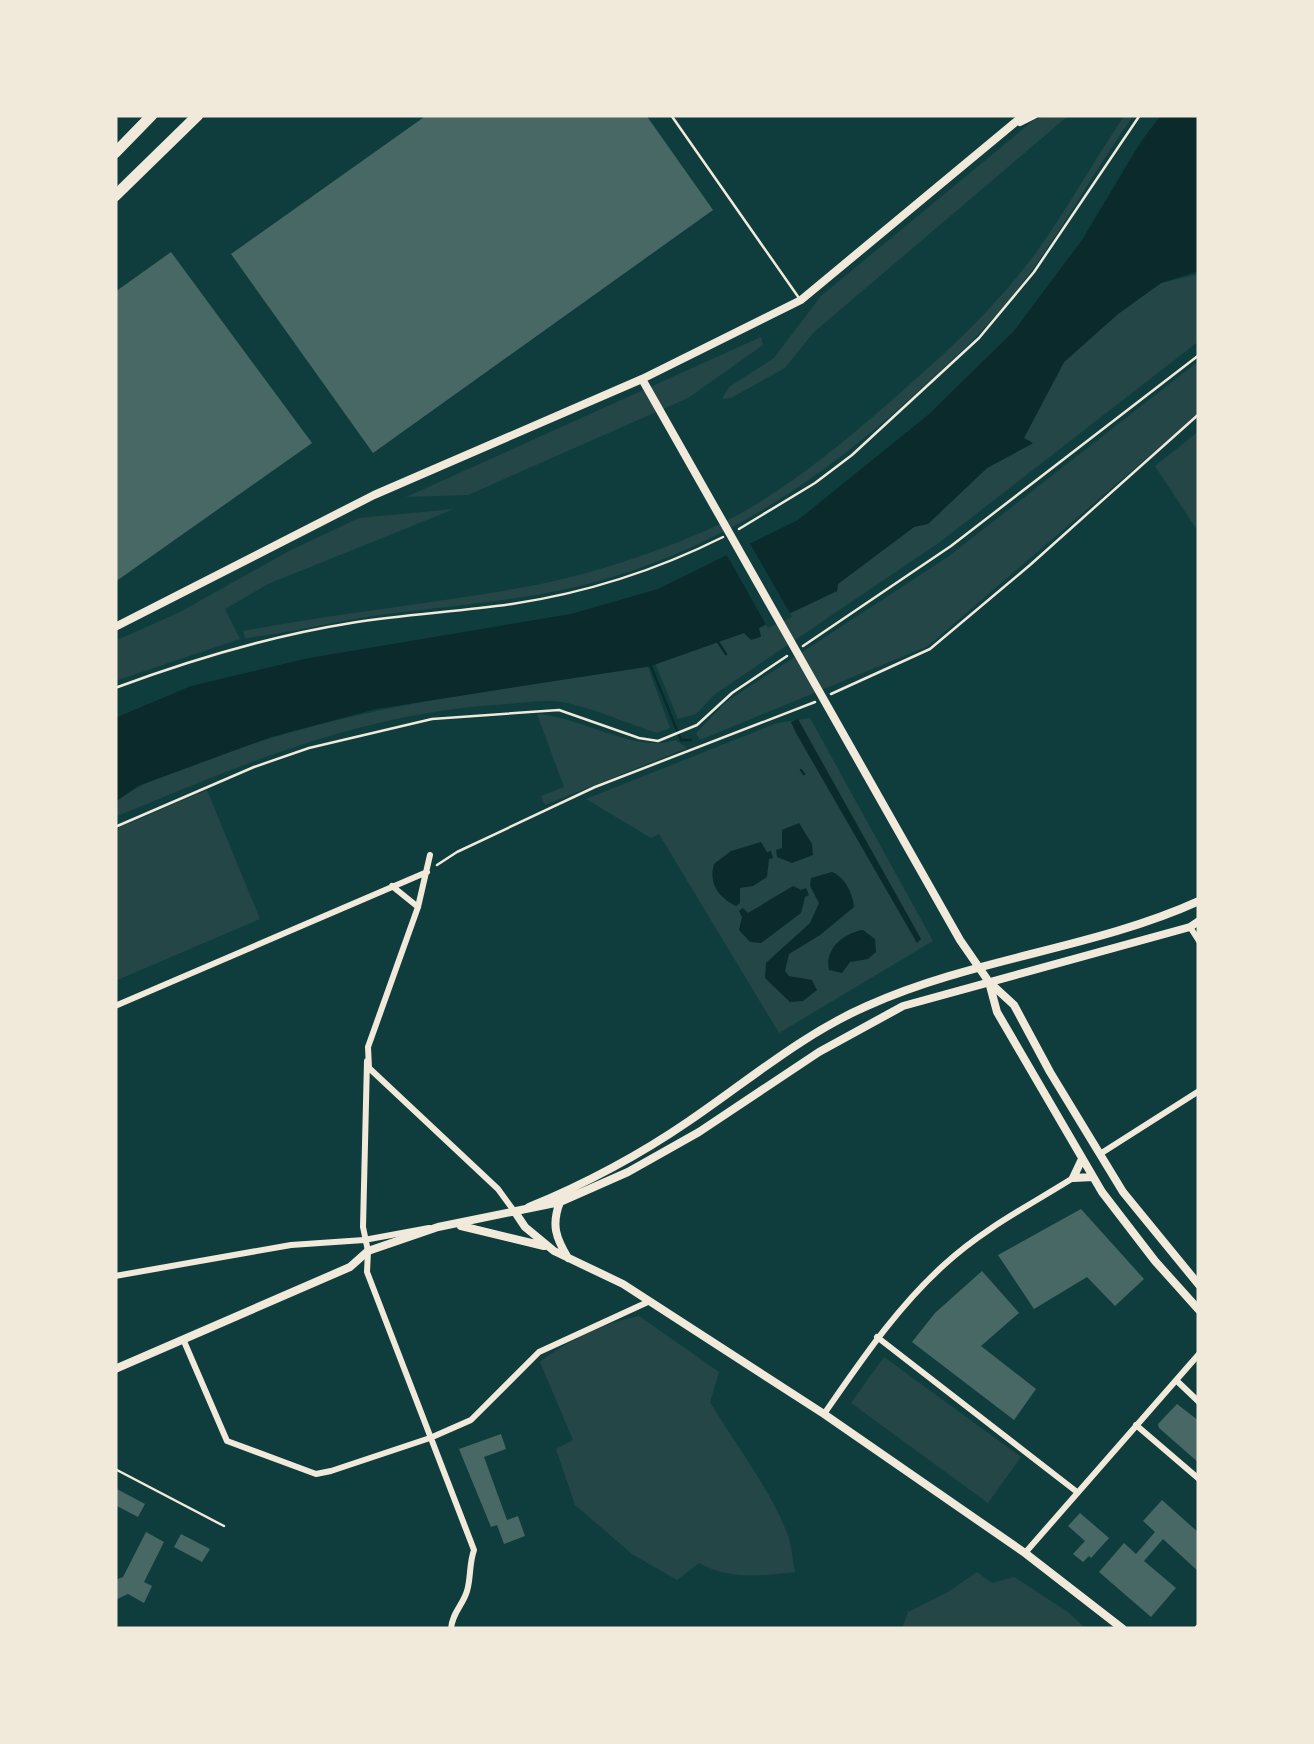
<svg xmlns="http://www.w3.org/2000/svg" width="1314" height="1744" font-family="Figtree,sans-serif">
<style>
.green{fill:#244646}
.water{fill:#0a2a2b}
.pier{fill:#0f3d3e}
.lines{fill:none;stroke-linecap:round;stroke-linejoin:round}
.stream{stroke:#0a2a2b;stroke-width:2.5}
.building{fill:#486865}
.path{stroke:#f1e9da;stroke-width:2.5}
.service{stroke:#f1e9da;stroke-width:2.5}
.minor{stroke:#f1e9da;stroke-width:6}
.tertiary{stroke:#f1e9da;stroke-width:8}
.motorway{stroke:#f1e9da;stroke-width:11}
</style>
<rect width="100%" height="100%" fill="#0f3d3e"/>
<!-- green -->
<path class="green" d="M1047,115H1069L813,333L785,368L731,398L722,399L729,387L774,358L821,296L1034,120Z
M1125,115H1134C1094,170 1062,232 1020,286C993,322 959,354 926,384C832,471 736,539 612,577C538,600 463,604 387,614C339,620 292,633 245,638L243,631C342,612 443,603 541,584C608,570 703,538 760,502C814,468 862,427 909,385C950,349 991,310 1025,267C1062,220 1091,164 1125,115Z
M1199,274V341L940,542L715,694L696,714L678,719L655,663L744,633L761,636L758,628L837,591V584L914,527L928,523L987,468L1032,444L1023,439L1064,362L1118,314L1161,283Z
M761,337L763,345L688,398L468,495L406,497Z
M1199,361V413L928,646L700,740L696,733L726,702L949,556Z
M1199,431V533L1155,466Z
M454,509L268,584L225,609L240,639L115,681V641L178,613L289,551L359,518Z
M648,667L670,728L657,733C626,723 594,708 562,702C541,699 516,704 494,705C356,715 241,765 115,817V802C149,777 193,763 234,750C368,704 508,688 648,667Z
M537,714C582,717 637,754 675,740L687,748L545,805L541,796L564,787Z
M810,718L933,941L779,1033L659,834L651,838L586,799L777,723Z
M207,790L260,919L115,981V829Z
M639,1316L719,1372L710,1402C736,1446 768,1485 787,1533C792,1544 792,1559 795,1572C760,1576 730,1580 699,1563L677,1580L632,1554L575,1505L556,1449L573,1440L540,1362C568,1340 604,1323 639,1316Z
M884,1357L1021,1457L988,1503L851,1403Z
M977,1572L992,1583L1014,1577L1068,1612L1086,1629H902L908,1612L948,1592Z"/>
<!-- water -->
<path class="water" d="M1161,115H1199V271L1161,283L1118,314L1064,362L1024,438L1033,443L987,468L928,524L914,527L838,584L837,591L759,628L761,637L751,640L744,633L651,666L376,709L271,737L138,786L115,802V718L191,686L309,658L571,614L658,589L798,520L928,415L1014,331L1082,240L1140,143Z
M798,719L921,939L917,943L796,733L791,722Z
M799,823L812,844L813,855L792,863L777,857L776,850L782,848V830Z
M761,842L767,852L771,851L773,858L769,859L767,877L753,886L740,888V903L736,906C720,898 708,885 714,864L731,851Z
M832,872C845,877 853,894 854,907L820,935L789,954L785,971L789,976L812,980L817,990L803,1001L790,1002L765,978L766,963L810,923L819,903L810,886L811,878Z
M793,886L801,890L806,888L809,895L805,897L801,913L761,943L750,942L739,930L742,917L739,911L743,908L748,913Z
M863,930L875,939L876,952L868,959L850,962L842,973L829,970C824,949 844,933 863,930Z"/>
<!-- pier -->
<path class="pier" d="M748,540L792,617L768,628L725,552Z"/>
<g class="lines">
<!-- stream -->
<path class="stream" d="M716,639L726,654
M650,664L681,740H691
M801,770L804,774"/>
</g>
<!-- building -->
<path class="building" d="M427,115H646L713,210L373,453L231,254Z
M171,252L312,443L115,582V292Z
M1081,1209L1144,1279L1115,1306L1087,1277L1034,1309L998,1255Z
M982,1271L1019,1313L981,1346L1036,1389L1014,1420L912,1342L935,1313Z
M1177,1404L1199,1421V1463L1159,1428L1158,1424Z
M501,1434L506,1449L484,1457L507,1520L518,1516L525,1536L504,1544L497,1525L491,1527L459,1449Z
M115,1488L145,1504L138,1517L115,1505Z
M1162,1500L1199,1533V1572L1163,1539L1144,1561L1176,1588L1151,1617L1099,1572L1124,1543L1136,1554L1155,1532L1143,1521Z
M1080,1513L1109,1538L1091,1558L1089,1556L1083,1562L1073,1554L1085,1541L1068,1526Z
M146,1532L164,1542L144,1582L152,1586L144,1603L128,1594L115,1600V1580L123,1577Z
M181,1534L210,1549L202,1562L174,1547Z"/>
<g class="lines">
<!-- path -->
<path class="path" d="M739,529L815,483L852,455L979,338L1034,272L1140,115
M803,646L951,546L1199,355
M115,688C193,659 270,636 351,623C404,614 458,612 512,604C585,593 657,570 723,537
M831,694L930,649L1030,565L1199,414
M115,827L254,767L309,748L432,719L559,710L639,738L658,741L697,725L732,693L787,656
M437,865L457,852L595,787L815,702"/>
<!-- service -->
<path class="service" d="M671,115L799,298
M115,1469L224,1526"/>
<!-- minor -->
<path class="minor" d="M430,855L418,907L368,1047L369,1068L498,1189L514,1211
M392,886L418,907
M1190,927L1199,941
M115,1006L427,872
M367,1061L363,1227L368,1251L367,1272L474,1550C469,1564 471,1578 467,1591C463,1605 452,1613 451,1629
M1100,1154L1199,1091
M115,1276L291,1245L364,1240L429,1228
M877,1337L1077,1492
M183,1339L227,1441L316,1474L331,1471L430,1438L471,1420L539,1352L650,1301
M1177,1381L1199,1402
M824,1414C861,1361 897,1307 945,1264C983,1229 1030,1205 1073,1178
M1136,1425L1199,1479
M1025,1553L1199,1354"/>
<!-- tertiary -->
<path class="tertiary" d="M1020,122L1034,115
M642,379L960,940L989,982L1014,1005L1050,1072L1123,1192L1199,1285
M115,627L374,495L642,379L801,300L1024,115
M989,982L997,1012L1102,1192L1155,1261L1199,1310
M1082,1159L1073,1178L1093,1177
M560,1202C551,1225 556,1238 568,1258
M529,1207C585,1184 638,1156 689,1121C748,1081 801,1035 867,1006C973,958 1093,949 1199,901
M515,1212L525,1227L554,1251L623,1284L824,1414L1025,1553L1123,1629
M461,1226L544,1246
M115,1369L350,1267L368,1251L438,1227L560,1202L628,1172L699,1132L819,1052L903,1006L1190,927L1199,921
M1198,1629L1199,1628"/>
<!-- motorway -->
<path class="motorway" d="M115,153L152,115
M115,196L198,115"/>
</g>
<!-- border -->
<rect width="1314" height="1744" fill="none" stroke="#f1e9da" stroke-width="235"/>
</svg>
